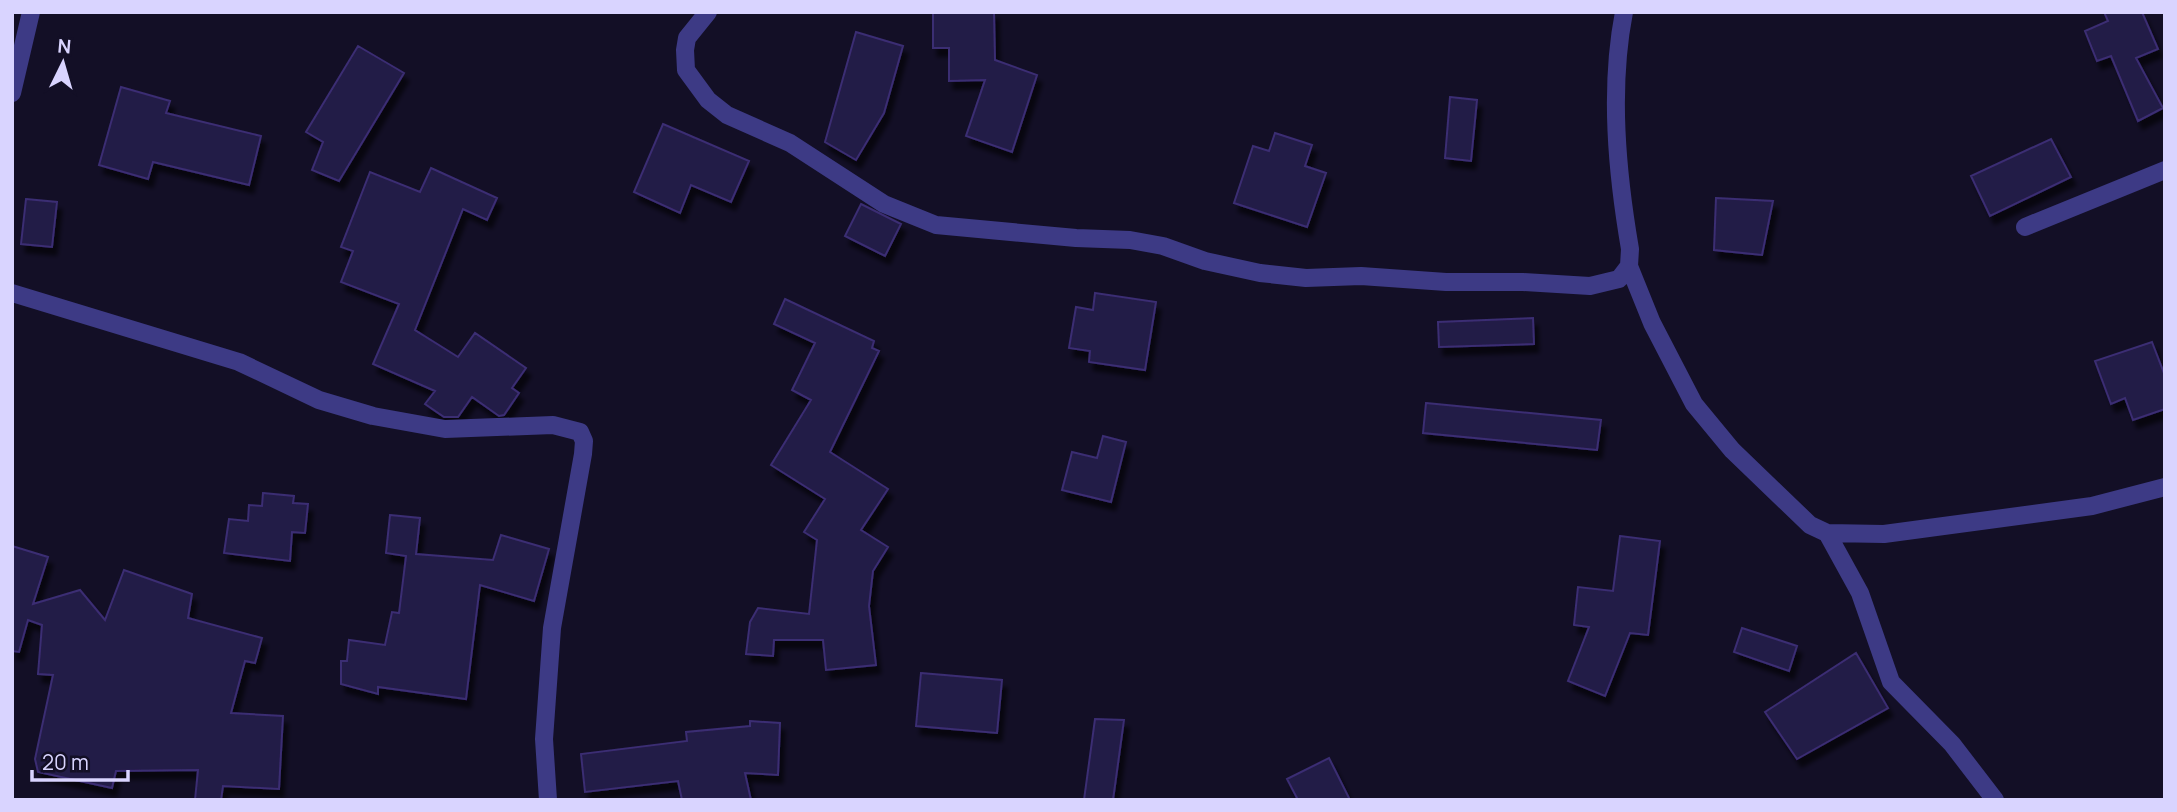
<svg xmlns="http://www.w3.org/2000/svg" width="2177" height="812" font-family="Manrope,sans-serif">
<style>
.building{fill:#241b47;stroke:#3b2d73;stroke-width:2;filter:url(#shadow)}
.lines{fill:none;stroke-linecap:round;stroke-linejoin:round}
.minor{stroke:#3d3a85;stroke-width:18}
</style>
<defs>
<filter id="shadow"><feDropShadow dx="4.5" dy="8" stdDeviation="2" flood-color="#0009"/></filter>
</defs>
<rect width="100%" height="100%" fill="#130f26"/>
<!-- building -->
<path class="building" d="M933,12H994L995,60L1037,75L1012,152L966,136L985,80L949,81V48H933Z
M2104,12H2142L2158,49L2136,58L2163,108L2138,121L2111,56L2097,61L2085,31L2108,21Z
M856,32L903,46L884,113L856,160L825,142Z
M358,46L404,73L339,181L312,170L323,142L306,132Z
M121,87L170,101L166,113L261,136L249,185L153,162L148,179L99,165Z
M1450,97L1477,100L1471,161L1445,158Z
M663,124L749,161L731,202L691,185L680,213L634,192Z
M1275,133L1312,145L1305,166L1326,173L1307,227L1234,203L1253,146L1269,151Z
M2051,139L2071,177L1990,216L1971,176Z
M431,168L497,198L487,220L463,209L415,330L458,357L475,333L526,368L512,388L519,393L504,415L499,416L472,397L458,417H444L425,404L435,391L373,364L399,304L341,282L353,251L341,247L370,172L420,192Z
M1716,198L1773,201L1762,255L1714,250Z
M26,199L57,202L52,247L21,244Z
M861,204L901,224L885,256L845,236Z
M1095,293L1156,302L1145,370L1089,362L1090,351L1069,348L1076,307L1093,310Z
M785,299L874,341L872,348L879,351L830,452L888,489L861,530L888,547L873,571L869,606L876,665L826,670L823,640H774L773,656L746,654L750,622L758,608L809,614L817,540L804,532L825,499L771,465L811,400L792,390L815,343L774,324Z
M1533,318L1534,344L1439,347L1438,322Z
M2152,342L2165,376V409L2133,420L2125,398L2111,404L2095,361Z
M1426,403L1601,420L1597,450L1423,433Z
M1103,436L1126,442L1111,502L1062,490L1072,452L1097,458Z
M263,493L294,496L293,503L308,504L305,533L292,532L290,561L224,553L229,519L248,521L249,505L262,506Z
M390,515L420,518L416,554L493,560L501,535L549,549L534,601L480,585L466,699L378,687V694L341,684V661H347L349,640L385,645L392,612L399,613L406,556L386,553Z
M1620,536L1660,541L1648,635L1630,633L1605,696L1568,681L1589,627L1574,625L1578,587L1613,591Z
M12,546L48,557L33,604L80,590L105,620L124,570L192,594L188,618L262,638L255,663L245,661L231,713L283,716L279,789L223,786L221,800H195L198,770L116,771L112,788L38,772L35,759L53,675L38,674L42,625L28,620L19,652L12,651Z
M1742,628L1797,646L1789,671L1734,652Z
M1856,653L1888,708L1797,759L1765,712Z
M921,673L1002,680L997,733L916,726Z
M1095,719L1124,720L1113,800H1084Z
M750,721L780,723L778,775L745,773L751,800H682L678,781L585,792L581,754L687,741L686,732L750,726Z
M1329,758L1350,800H1298L1287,779Z"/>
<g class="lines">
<!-- minor -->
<path class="minor" d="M708,12L687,38L685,50L686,70L708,100L727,115L790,143L884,204L936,225L1076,238L1130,240L1163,246L1205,261L1260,273L1306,278L1361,276L1446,282H1523L1590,286L1619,279L1629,266L1630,249C1617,173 1609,89 1624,12
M12,93L31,12
M2025,227L2165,170
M1629,266L1652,323L1694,404L1732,450L1810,525L1827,533L1884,534L2092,506L2165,487
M12,293L239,362L319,400L373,416L445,429L553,425L580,432L584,441L583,454L552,628L544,739L548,800
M1827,533L1860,593L1891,682L1952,744L1995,800"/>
</g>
<!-- border -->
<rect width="2177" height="812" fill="none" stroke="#d9d4ff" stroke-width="28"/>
<!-- north arrow -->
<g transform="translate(63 63) rotate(5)" stroke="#130f26" stroke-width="5" paint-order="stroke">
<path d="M0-5L12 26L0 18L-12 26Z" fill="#d9d4ff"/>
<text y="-10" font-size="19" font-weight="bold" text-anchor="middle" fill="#d9d4ff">N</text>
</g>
<!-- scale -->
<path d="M32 770v10h96v-10" fill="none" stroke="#d9d4ff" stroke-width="3.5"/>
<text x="42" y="770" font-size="21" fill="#d9d4ff" stroke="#130f26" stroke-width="5" paint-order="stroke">20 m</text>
</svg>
